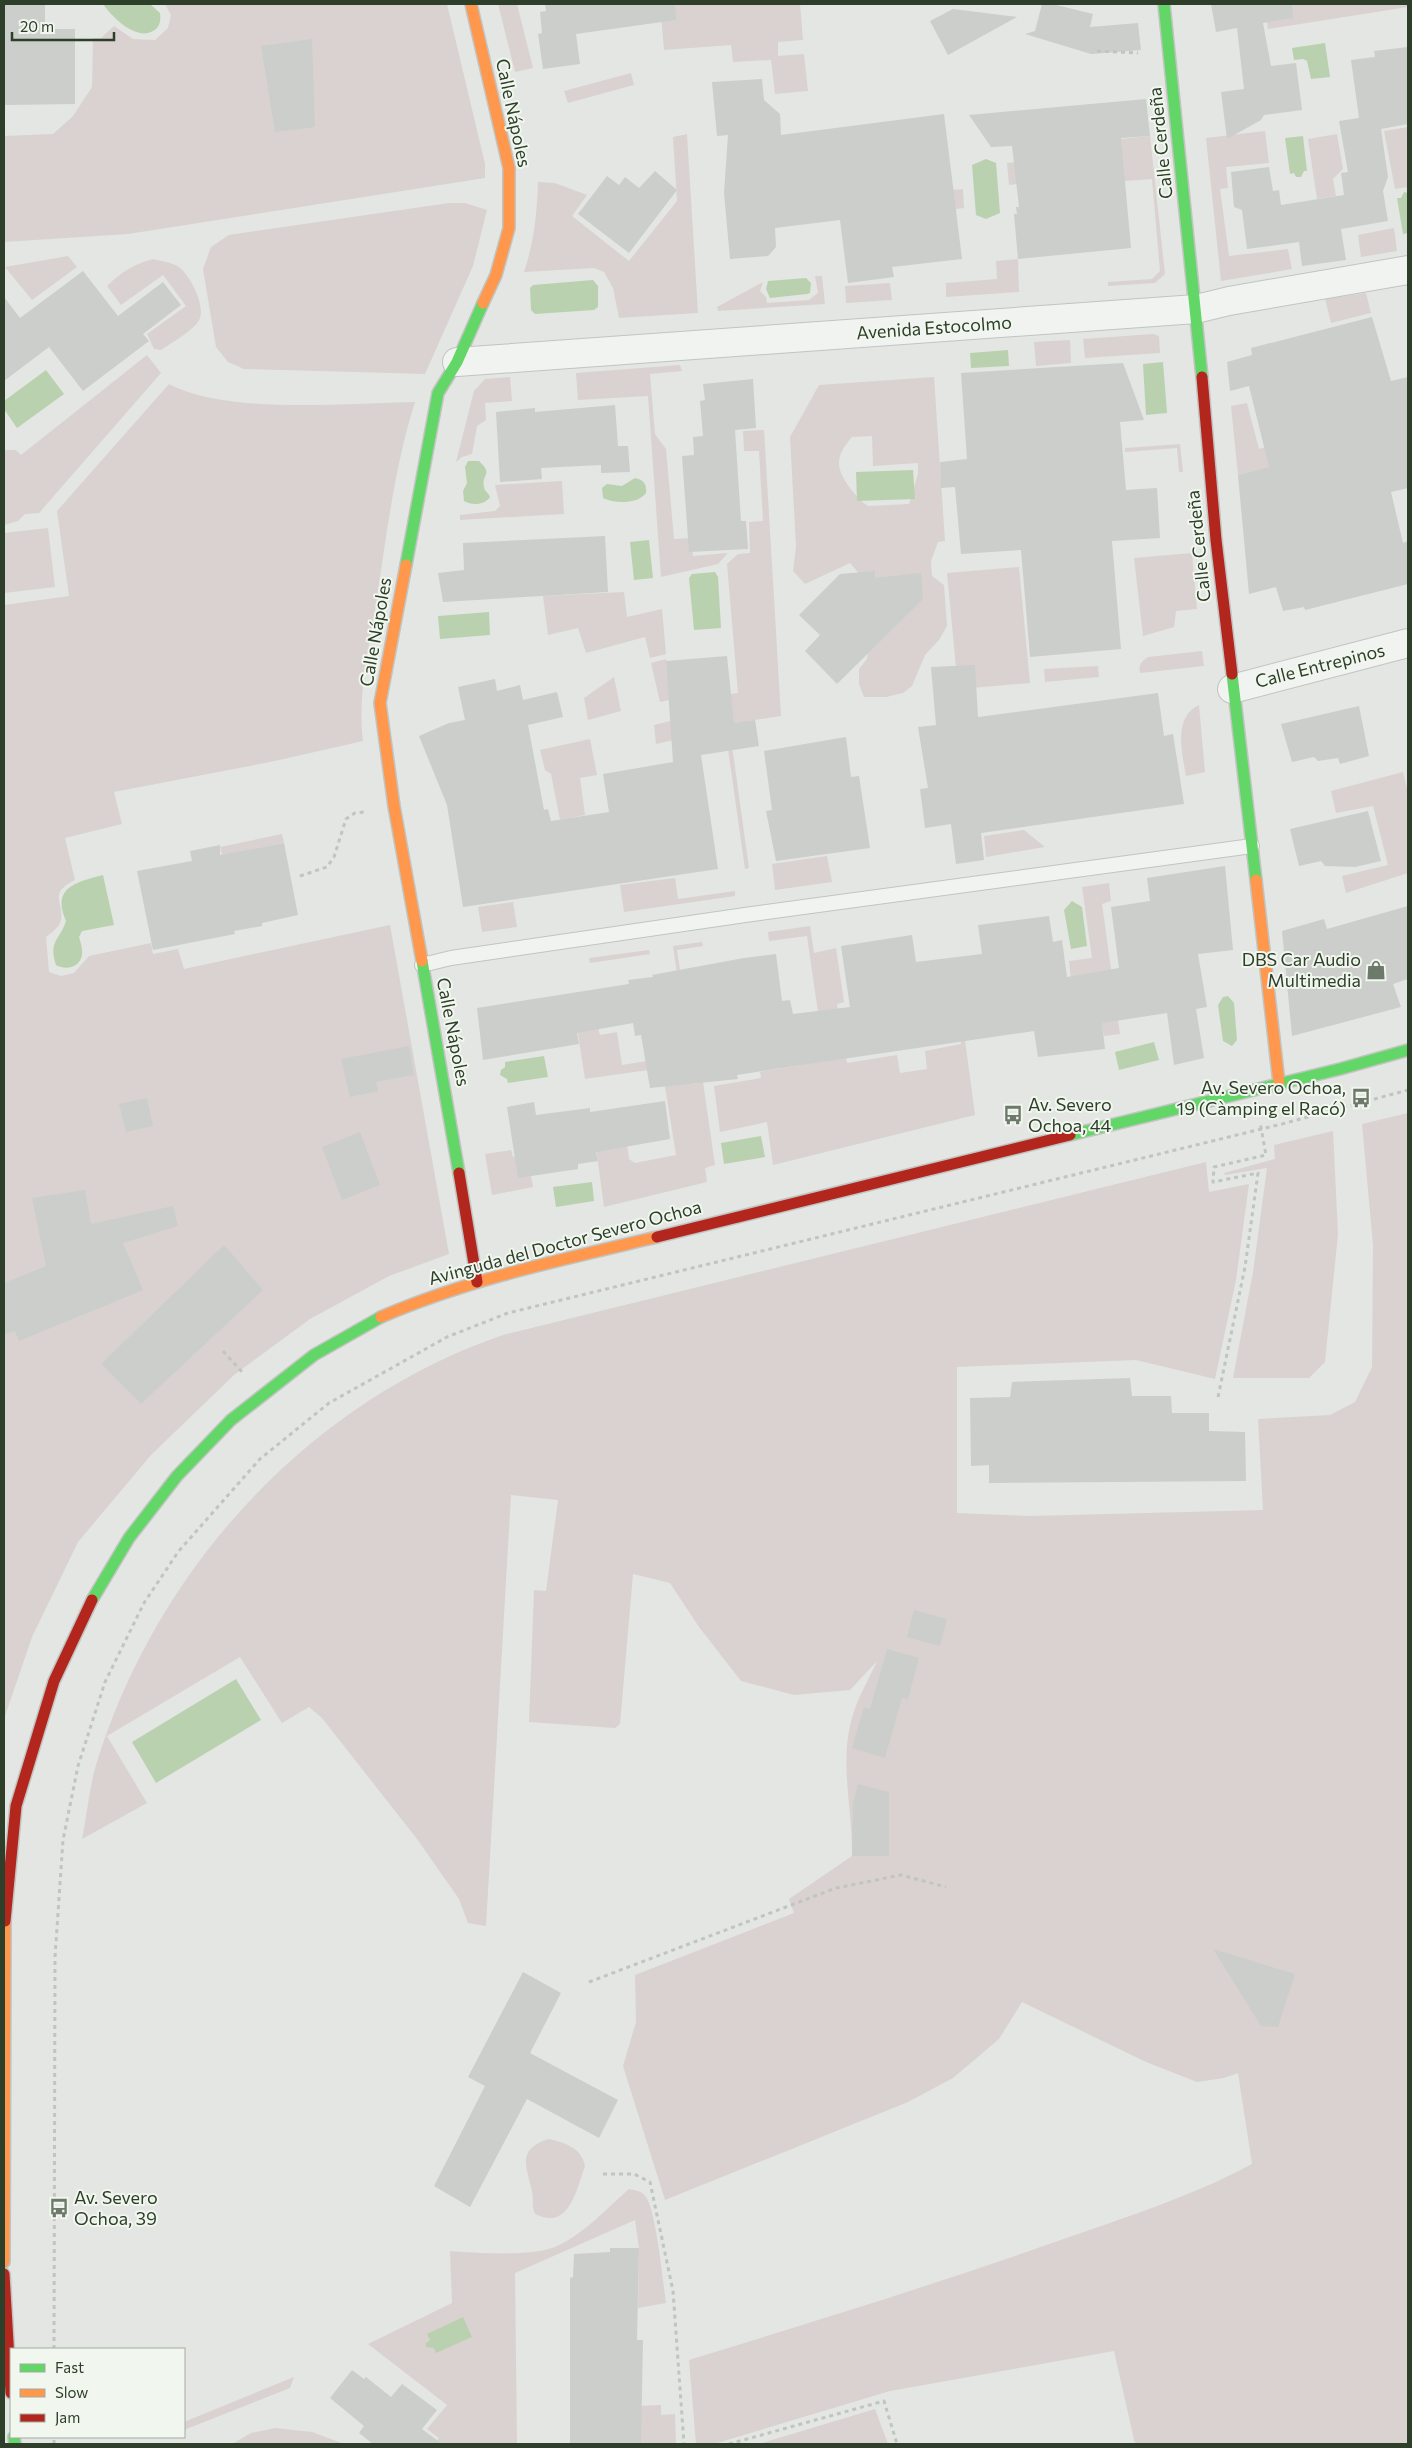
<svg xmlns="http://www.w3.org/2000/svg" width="1412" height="2448" font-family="Commissioner,sans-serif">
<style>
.green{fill:#dad2d0;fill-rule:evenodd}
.water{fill:#bad1b0}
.building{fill:#cbceca}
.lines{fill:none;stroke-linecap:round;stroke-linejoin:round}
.lane-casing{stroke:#c1c4c0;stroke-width:16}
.street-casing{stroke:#c1c4c0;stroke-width:30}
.fast-casing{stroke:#c1c4c0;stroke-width:14}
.slow-casing{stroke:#c1c4c0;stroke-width:14}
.jam-casing{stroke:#c1c4c0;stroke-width:14}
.path{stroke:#c0c5bf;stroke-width:3;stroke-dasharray:4 4;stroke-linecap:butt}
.lane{stroke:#f1f3f1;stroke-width:14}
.street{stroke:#f1f3f1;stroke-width:28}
.fast{stroke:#63d668;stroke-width:11}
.slow{stroke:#ff974d;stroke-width:11}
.jam{stroke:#b3261e;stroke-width:11}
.labels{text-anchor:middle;stroke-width:4;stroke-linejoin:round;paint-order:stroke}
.street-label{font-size:18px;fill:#2d3f29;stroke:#f1f6ef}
.poi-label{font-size:18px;fill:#2d3f29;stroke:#f1f6ef;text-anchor:end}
</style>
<rect width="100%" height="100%" fill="#e3e6e2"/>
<!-- green -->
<path class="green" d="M165,4H447L485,164V178L128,234L4,242V136L53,134L73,116L92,87L93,38H101L114,26L133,39L155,40L168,28L171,15Z
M498,4H517L533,68L515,72Z
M660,4H800L803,40L778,42V56L804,54L808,91L775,94L771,60L733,62L731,45L664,50Z
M1264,4H1408V7L1268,29Z
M631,73L634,85L568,103L564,91Z
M1408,127V187L1395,189L1384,131Z
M1265,131L1269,163L1226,167L1228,188L1220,189L1229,256L1288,249L1292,269L1221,281L1206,138Z
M687,134L698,313L619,318L613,288L604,272L594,268L524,272C534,242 537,214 538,182L555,183L587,195L572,216L629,261L677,201L673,137Z
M1337,134L1343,169L1333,179L1336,196L1317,199L1308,139Z
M1150,136L1165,274L1155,283L1108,286V282L1152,279L1160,271L1152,179L1125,181L1068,179L1009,185L1007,163L1122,152L1121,139Z
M963,189L964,208L914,214L912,194Z
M449,203H465L487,210L473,266L425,374L244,369L228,362L216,347L203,269L211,247L229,235Z
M1394,228L1397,251L1361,257L1358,235Z
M68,256L77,267L32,300L5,267Z
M153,259C161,261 171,262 179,267C190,275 208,309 198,322C192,331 170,344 161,350L154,349L147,334L186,306L163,275L121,305L107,286C120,273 134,264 153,259Z
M1018,259L1019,292L946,297V283L997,279L996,261Z
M815,276H822L825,304L718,311L717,307L763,282L760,291L766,297L767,303L809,300L818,293Z
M890,283L892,300L846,303L845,286Z
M1366,293L1371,313L1331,323L1325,299Z
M1153,334L1159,336L1160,353L1085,358L1083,339Z
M1070,340L1071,363L1036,366L1034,342Z
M147,355L161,373L39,513L25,514L18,521L4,525V450H16L21,455Z
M680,365L682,371L650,374L655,434L666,449L674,539L691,538L693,556L728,553L718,564L661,577L648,396L578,400L576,373Z
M510,377L512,401L485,403L486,420L477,426L472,454L462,457L456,462L474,391L485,379Z
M934,377L945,541L938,542L931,561L932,576L944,585L947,626L939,640L925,655L912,686L903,693L886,697H864L859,684V669L867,659L871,635L868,584L850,563L805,584L793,571L796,546L790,437L819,385ZM872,436L873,466L918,463V474L909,504L868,506C857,499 840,478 839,465C838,454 846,444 852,437Z
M169,384C228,415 346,403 415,402C395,465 387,532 377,597C370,644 357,693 363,741L275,761L114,792L122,824L65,838L75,880C45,895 67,903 60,923C57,929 51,933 46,937L49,972L61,976L74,973L89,956L151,943L153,954L178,949L184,969L390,925L449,1254L389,1276L310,1319L234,1375L151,1455L78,1542L32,1637L4,1719V605L69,596L57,511Z
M1247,403L1259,449L1301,437L1307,458L1238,475L1231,406Z
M764,430L781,716L729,724L749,868L745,869L725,728L656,744L654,725L670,721L696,698L738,693L727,564L738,554L750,553L749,522L763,521L759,451H744L743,431Z
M1180,444L1183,472H1179L1177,448L1125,452V448Z
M562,481L564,514L460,520V515L495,511L500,506L495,485Z
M48,528L55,587L4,593V533Z
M1192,553L1197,609L1176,611L1174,627L1143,636L1134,558Z
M1019,567L1030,683L958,689L947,573Z
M624,592L627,617L662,609L666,654L650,658L645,637L586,653L578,628L548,635L543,596Z
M1202,651L1204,666L1140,673C1138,665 1142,661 1148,657Z
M666,659L669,700L660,702L651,663Z
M1098,666L1099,677L1045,682L1044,669Z
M614,677L621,711L588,720L584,698Z
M1199,705L1205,772L1186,776C1182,753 1173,717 1199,705Z
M590,739L597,775L580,778L585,815L560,820L551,774L545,770L540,750Z
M1403,772L1408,793V873L1346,893L1342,876L1388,865L1373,806L1336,813L1331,791Z
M1024,830L1045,847L986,857L984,836Z
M282,834L284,843L222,855L220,847Z
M827,856L832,882L775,890L772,864Z
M675,878L678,899L735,891V896L624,912L620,885Z
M1109,883L1111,901L1102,904L1120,1034L1104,1036L1100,1012L1075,1016L1069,961L1092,958L1082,887Z
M513,902L517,927L482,932L478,907Z
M810,926L814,953L836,948L844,1002L837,1004L847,1063L897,1055L900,1073L927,1069L925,1051L961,1044L953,980H957L975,1115L773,1165L767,1122L720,1132L714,1086L761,1078L760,1072L764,1071L825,1061L807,936L769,941L768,932Z
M702,942L703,946L677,950L694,1064L690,1065L693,1084L703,1082L715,1165L705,1168L707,1182L604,1207L595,1140L627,1144L629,1159L635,1163L676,1155L662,1068L585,1079L577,1028L597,1025L600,1035L617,1032L622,1065L659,1059L684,1023L673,946Z
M649,950L650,954L590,963L589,958Z
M1408,1113V2444H1135L1114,2351L890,2391L714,2444H696L689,2360C813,2322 936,2284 1058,2241C1123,2218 1191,2197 1252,2164L1238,2073L1224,2078L1197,2082L1146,2062L1022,2002L999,2039L953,2078L908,2102L665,2200L623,2066L636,2022L635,1975L794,1913L789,1899L852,1856C853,1811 839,1762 852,1718C857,1699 869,1679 877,1661L850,1690L794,1695L741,1681L699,1627L670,1583L633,1574L620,1724L615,1728L529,1722L534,1590L546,1591L558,1500L511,1495L486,1926L468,1923L459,1899L417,1839L322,1718L309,1707L282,1723L240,1657L107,1736L147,1803L82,1839C87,1815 89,1789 96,1765C156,1569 308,1402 503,1335L1206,1162L1209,1192L1249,1184L1236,1280L1215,1379L1136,1360L957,1367V1513L1031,1516L1263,1510L1258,1419L1330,1415L1355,1402L1372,1367L1373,1245L1362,1124Z
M1333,1131L1338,1234L1325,1362L1309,1378H1233L1253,1272L1267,1168L1225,1175L1224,1173L1275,1159L1274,1145Z
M511,1150L513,1157L527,1153L533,1187L492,1195L485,1154Z
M548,2139C564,2142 582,2148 585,2166C576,2191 569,2231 535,2214C531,2206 534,2199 532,2191C526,2165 517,2150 548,2139Z
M629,2189C635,2190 642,2191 646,2197C656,2211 663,2282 666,2303L638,2308L639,2248L635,2220L515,2273L517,2444H434L439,2438L427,2429L447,2405L368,2344L452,2303L450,2251C475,2253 536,2257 557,2246C585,2233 606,2209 629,2189Z
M294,2377L290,2388L184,2430V2422Z
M661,2405V2415L675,2414L676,2444H641L639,2406Z
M875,2409L888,2444H759Z
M275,2428L312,2432L344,2444H232L251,2433Z"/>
<!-- water -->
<path class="water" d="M103,4H150L160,13C161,21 160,27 153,31C136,41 112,17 103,4Z
M1325,43L1330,77L1311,79L1307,61L1303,59L1294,60L1292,48Z
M1303,136L1307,171H1304L1301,177H1296L1294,173L1290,174L1285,138Z
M986,159L996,163L1000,213L986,219L976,215L972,165Z
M1404,192L1408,193V233L1403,234L1397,198H1401Z
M806,278L811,283L810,293L807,294L770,298L766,289L768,281Z
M593,280L598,286V307L594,310L535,314L531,310L530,288L533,285Z
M1008,350L1009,366L971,368L970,353Z
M1163,362L1167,413L1146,415L1143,364Z
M46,370L64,394L17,428L4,409V401Z
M468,461H479C494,475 481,474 484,487C485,492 488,492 490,497C485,505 472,506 464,501L463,491L467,483L465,467Z
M913,470L915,499L857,501L856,472Z
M635,478C643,480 647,483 646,493C638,504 615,504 603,498L602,488L607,484L622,486Z
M649,540L653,578L634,580L630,542Z
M715,572L718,577L721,628L694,630L689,578L692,574Z
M489,612L490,635L440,639L438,616Z
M103,875L114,925L82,931L79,937C80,941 82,946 82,950C84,965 68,972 56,965C48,941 60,940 66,921C51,887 77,882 103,875Z
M1072,901L1082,907L1087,946L1071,949L1064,910Z
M1228,996L1234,1003L1237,1040L1232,1046L1223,1041L1218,1005L1223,997Z
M1154,1042L1159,1060L1119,1070L1115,1052Z
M544,1056L548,1077L508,1083L507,1079L500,1075L501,1070L505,1067V1062Z
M761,1136L765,1157L724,1164L721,1143Z
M592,1182L594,1201L556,1207L553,1187Z
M236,1679L261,1720L156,1783L132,1742Z
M463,2317L472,2337L436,2353L434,2348L426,2347V2343L430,2340L427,2334Z"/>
<!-- building -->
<path class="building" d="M4,4H45V29H75V104L4,105Z
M545,4H675L676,20L576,34L580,64L543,69L538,34L542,33L540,12L546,11Z
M1042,4H1052L1093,14L1090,27L1138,23L1141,50L1091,54L1025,34L1035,31Z
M1211,4H1292L1293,18L1263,23L1271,66L1296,63L1302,110L1264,115L1261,120L1227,139L1221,92L1244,89L1237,28L1216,32Z
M953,9L1017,17L948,55L930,21Z
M312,39L315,127L275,132L261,46Z
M1408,47V124L1381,129L1388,177L1383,191L1388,221L1341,229L1346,260L1302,266L1299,242L1247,249L1242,210L1234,207L1231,172L1269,167L1273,191L1279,190L1281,205L1344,195L1341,173L1348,172L1339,121L1359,118L1351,60L1375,57L1374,51Z
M762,79L764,100L780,114L781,135L944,114L962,259L892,267L894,277L848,283L840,220L775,228L776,247L768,256L730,259L724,193L728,135L717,136L712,82Z
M1146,99L1150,136L1121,138L1131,248L1018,259L1014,214H1017L1016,207H1019L1012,146L991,147L969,115Z
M655,171L677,190L629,253L578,214L607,176L619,185L625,177L639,188Z
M83,271L118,316L163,282L181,305L143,334L149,341L83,391L49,347L4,381V297L20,318Z
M1372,317L1391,381L1408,377V488L1391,492L1403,543L1408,541V584L1305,610L1304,607L1283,611L1276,587L1249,594L1238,475L1269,467L1249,386L1230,391L1227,362L1252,355L1251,348Z
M1123,363L1144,420L1120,422L1126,490L1157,488L1160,538L1112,541L1121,649L1030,657L1021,550L961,554L955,487L941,488L940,462L967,459L961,373Z
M753,379L756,428L735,430L741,521H746L748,549L689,552L682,456L694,455L693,437L703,436L700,401L705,400L703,384Z
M615,405L618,446H628L630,472L601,473V465L541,468L542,479L500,482L496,412L535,408V412Z
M605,536L608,592L443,602L438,573L464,570L463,543Z
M875,571V578L921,573L923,599L837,684L805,651L820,635L799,615L840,574Z
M727,656L734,723L755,720L759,746L701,755L718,869L463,907L447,805L419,736L449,723L465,720L458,687L495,679L497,691L520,685L523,700L557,692L563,717L528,725L544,810L548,809L551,821L609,812L603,774L673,762L666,661Z
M975,665L978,717L1158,693L1164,736L1173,734L1184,804L981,833L984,860L956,864L951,824L925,828L920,789L928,788L918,727L936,725L931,667Z
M1359,706L1369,756L1340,764L1338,758L1318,761L1314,757L1292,762L1281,724Z
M846,737L851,777L859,776L870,848L776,861L766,811L772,810L764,751Z
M1368,811L1381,861L1355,867L1325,866L1321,861L1299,866L1290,829Z
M284,843L298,915L262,923V926L234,931L235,934L153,950L137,871L192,861L190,851L220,845V855Z
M1225,866L1233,950L1198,954L1207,1007L1196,1009L1204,1058L1174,1065L1167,1013L1102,1023L1105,1049L1038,1057L1034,1031L781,1068L737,1075L738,1079L650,1088L641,1035L635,1036L633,1023L577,1033L579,1044L483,1060L477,1008L629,984L628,980L653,977L652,975L744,958L776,954L782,1001L790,1000L793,1014L850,1007L841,946L912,935L916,962L982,954L978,925L1049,916L1053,942L1062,940L1067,977L1119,968L1111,907L1150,901L1147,878Z
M1408,906V979L1393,984L1401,1007L1292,1036L1282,931L1324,919L1327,929Z
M409,1046L414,1075L376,1082L378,1091L350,1097L341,1059Z
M147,1098L153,1126L126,1132L119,1104Z
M665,1101L670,1139L596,1152L598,1161L578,1164V1169L518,1178L507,1107L534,1102L536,1115L590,1108V1112Z
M360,1132L380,1185L342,1200L322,1147Z
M85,1190L91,1224L173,1206L178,1226L123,1243L143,1290L19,1341L15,1331L4,1335V1283L46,1266L32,1198Z
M224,1245L263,1290L141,1404L101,1364Z
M1130,1378L1132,1396H1171L1172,1413H1209V1431L1245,1432L1246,1481L989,1483V1465L971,1466L970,1398L1010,1397L1012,1382Z
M914,1610L947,1619L940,1646L907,1637Z
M887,1649L919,1658L908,1699L902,1698L885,1758L852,1748L864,1707L870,1709Z
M858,1784L889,1792V1856H852L853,1803Z
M1213,1949L1295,1974L1278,2027L1261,2026Z
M523,1972L561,1993L530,2053L618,2100L599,2138L527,2099L470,2207L434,2186L485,2086L468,2077Z
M610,2248H639L637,2340H643L641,2444H570V2278L573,2277L574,2254L610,2252Z
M352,2370L364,2379L366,2377L391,2397L402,2384L437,2410L422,2429L442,2444H373L359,2433L364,2426L330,2398Z"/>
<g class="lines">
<defs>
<path id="lane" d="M422,965L451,958L745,915L1252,846"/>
<path id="street" d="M457,362L1196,309L1229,301L1408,270
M1232,689L1408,643"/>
<path id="fast" d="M1164,4L1202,377
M406,565L438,393L457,362L483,303
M1232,674L1256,880
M422,961L459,1173
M1070,1135L1340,1069L1408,1050
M92,1600L129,1538L177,1476L231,1420L314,1355L381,1317
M14,2437L15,2444"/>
<path id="slow" d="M471,4L509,168V228L496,275L483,303
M406,565L380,703L394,806L422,961
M1256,880L1279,1083
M381,1317C469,1279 564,1259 657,1237
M4,2262L5,1921"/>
<path id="jam" d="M1202,377L1216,540L1232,674
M459,1173L477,1282
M657,1237L1070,1135
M5,1921L16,1806L54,1681L92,1600
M4,2274L11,2393"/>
</defs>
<!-- lane casing -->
<use href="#lane" class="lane-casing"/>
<!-- street casing -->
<use href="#street" class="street-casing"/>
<!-- fast casing -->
<use href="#fast" class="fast-casing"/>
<!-- slow casing -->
<use href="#slow" class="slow-casing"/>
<!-- jam casing -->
<use href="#jam" class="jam-casing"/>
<!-- path -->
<path class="path" d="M1097,51L1138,53
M300,876L327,867L334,857L346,819L355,813L364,812
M223,1351L242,1372
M1218,1397L1245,1267L1258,1173L1213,1182L1214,1167L1266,1155L1260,1122
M589,1982L836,1888L901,1875L946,1887
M603,2174H634L650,2182L673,2291L684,2444
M54,2349L55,1957L63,1840L78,1766L105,1682L144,1603L178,1552L260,1459L329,1403L447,1337L508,1313L1282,1124L1408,1090
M54,2444V2437
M729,2444L884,2401L897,2444"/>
<!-- lane -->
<use href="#lane" class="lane"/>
<!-- street -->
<use href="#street" class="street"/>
<!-- fast -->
<use href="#fast" class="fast"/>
<!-- slow -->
<use href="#slow" class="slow"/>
<!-- jam -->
<use href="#jam" class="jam"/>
</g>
<!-- icons -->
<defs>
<symbol id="shop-bare" viewBox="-9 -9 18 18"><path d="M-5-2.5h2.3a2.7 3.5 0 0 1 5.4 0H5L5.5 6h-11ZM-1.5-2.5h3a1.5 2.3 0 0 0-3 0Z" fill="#6d796a" stroke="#f1f6ef" stroke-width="2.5" paint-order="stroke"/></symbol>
<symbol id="bus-bare" viewBox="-9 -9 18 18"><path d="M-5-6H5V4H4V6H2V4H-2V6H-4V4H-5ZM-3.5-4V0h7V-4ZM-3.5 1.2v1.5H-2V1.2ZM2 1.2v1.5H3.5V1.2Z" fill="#6d796a" stroke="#f1f6ef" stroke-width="2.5" paint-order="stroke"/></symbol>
</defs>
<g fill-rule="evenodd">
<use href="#shop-bare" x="1362" y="956" width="28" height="28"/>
<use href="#bus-bare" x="1347" y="1084" width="28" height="28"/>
<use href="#bus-bare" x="999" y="1101" width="28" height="28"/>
<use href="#bus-bare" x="45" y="2194" width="28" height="28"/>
</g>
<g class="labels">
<!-- street labels -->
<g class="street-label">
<text transform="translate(513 113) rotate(78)" y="6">Calle Nápoles</text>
<text transform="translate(1161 143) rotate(-96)" y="6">Calle Cerdeña</text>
<text transform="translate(934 328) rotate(-4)" y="6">Avenida Estocolmo</text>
<text transform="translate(1199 546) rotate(-96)" y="6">Calle Cerdeña</text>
<text transform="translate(376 632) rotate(-80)" y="6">Calle Nápoles</text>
<text transform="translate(1320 666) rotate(-14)" y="6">Calle Entrepinos</text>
<text transform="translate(453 1032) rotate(79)" y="6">Calle Nápoles</text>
<text transform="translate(565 1243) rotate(-15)" y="6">Avinguda del Doctor Severo Ochoa</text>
</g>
<!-- poi labels -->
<g class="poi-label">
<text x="1361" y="966">DBS Car Audio<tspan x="1361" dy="21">Multimedia</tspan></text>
<text x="1346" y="1094">Av. Severo Ochoa,<tspan x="1346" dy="21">19 (Càmping el Racó)</tspan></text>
<text x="1028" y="1111" text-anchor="start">Av. Severo<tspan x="1028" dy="21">Ochoa, 44</tspan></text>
<text x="74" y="2204" text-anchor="start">Av. Severo<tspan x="74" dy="21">Ochoa, 39</tspan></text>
</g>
</g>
<!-- border -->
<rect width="1412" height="2448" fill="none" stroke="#2d3f29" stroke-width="10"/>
<!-- legend -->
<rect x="10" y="2348" width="175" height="90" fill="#f1f6ef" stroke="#a3ada0"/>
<rect x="20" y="2364" width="25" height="8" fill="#63d668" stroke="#a3ada0"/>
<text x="55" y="2373" font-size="15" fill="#2d3f29">Fast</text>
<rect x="20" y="2389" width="25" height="8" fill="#ff974d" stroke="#a3ada0"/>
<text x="55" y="2398" font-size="15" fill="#2d3f29">Slow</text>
<rect x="20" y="2414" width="25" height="8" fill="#b3261e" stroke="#a3ada0"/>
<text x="55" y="2423" font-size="15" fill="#2d3f29">Jam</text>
<!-- scale -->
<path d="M12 32v8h102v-8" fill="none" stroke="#2d3f29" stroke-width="2.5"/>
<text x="20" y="32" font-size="15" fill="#2d3f29" stroke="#f1f6ef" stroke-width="4" paint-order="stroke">20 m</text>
</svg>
